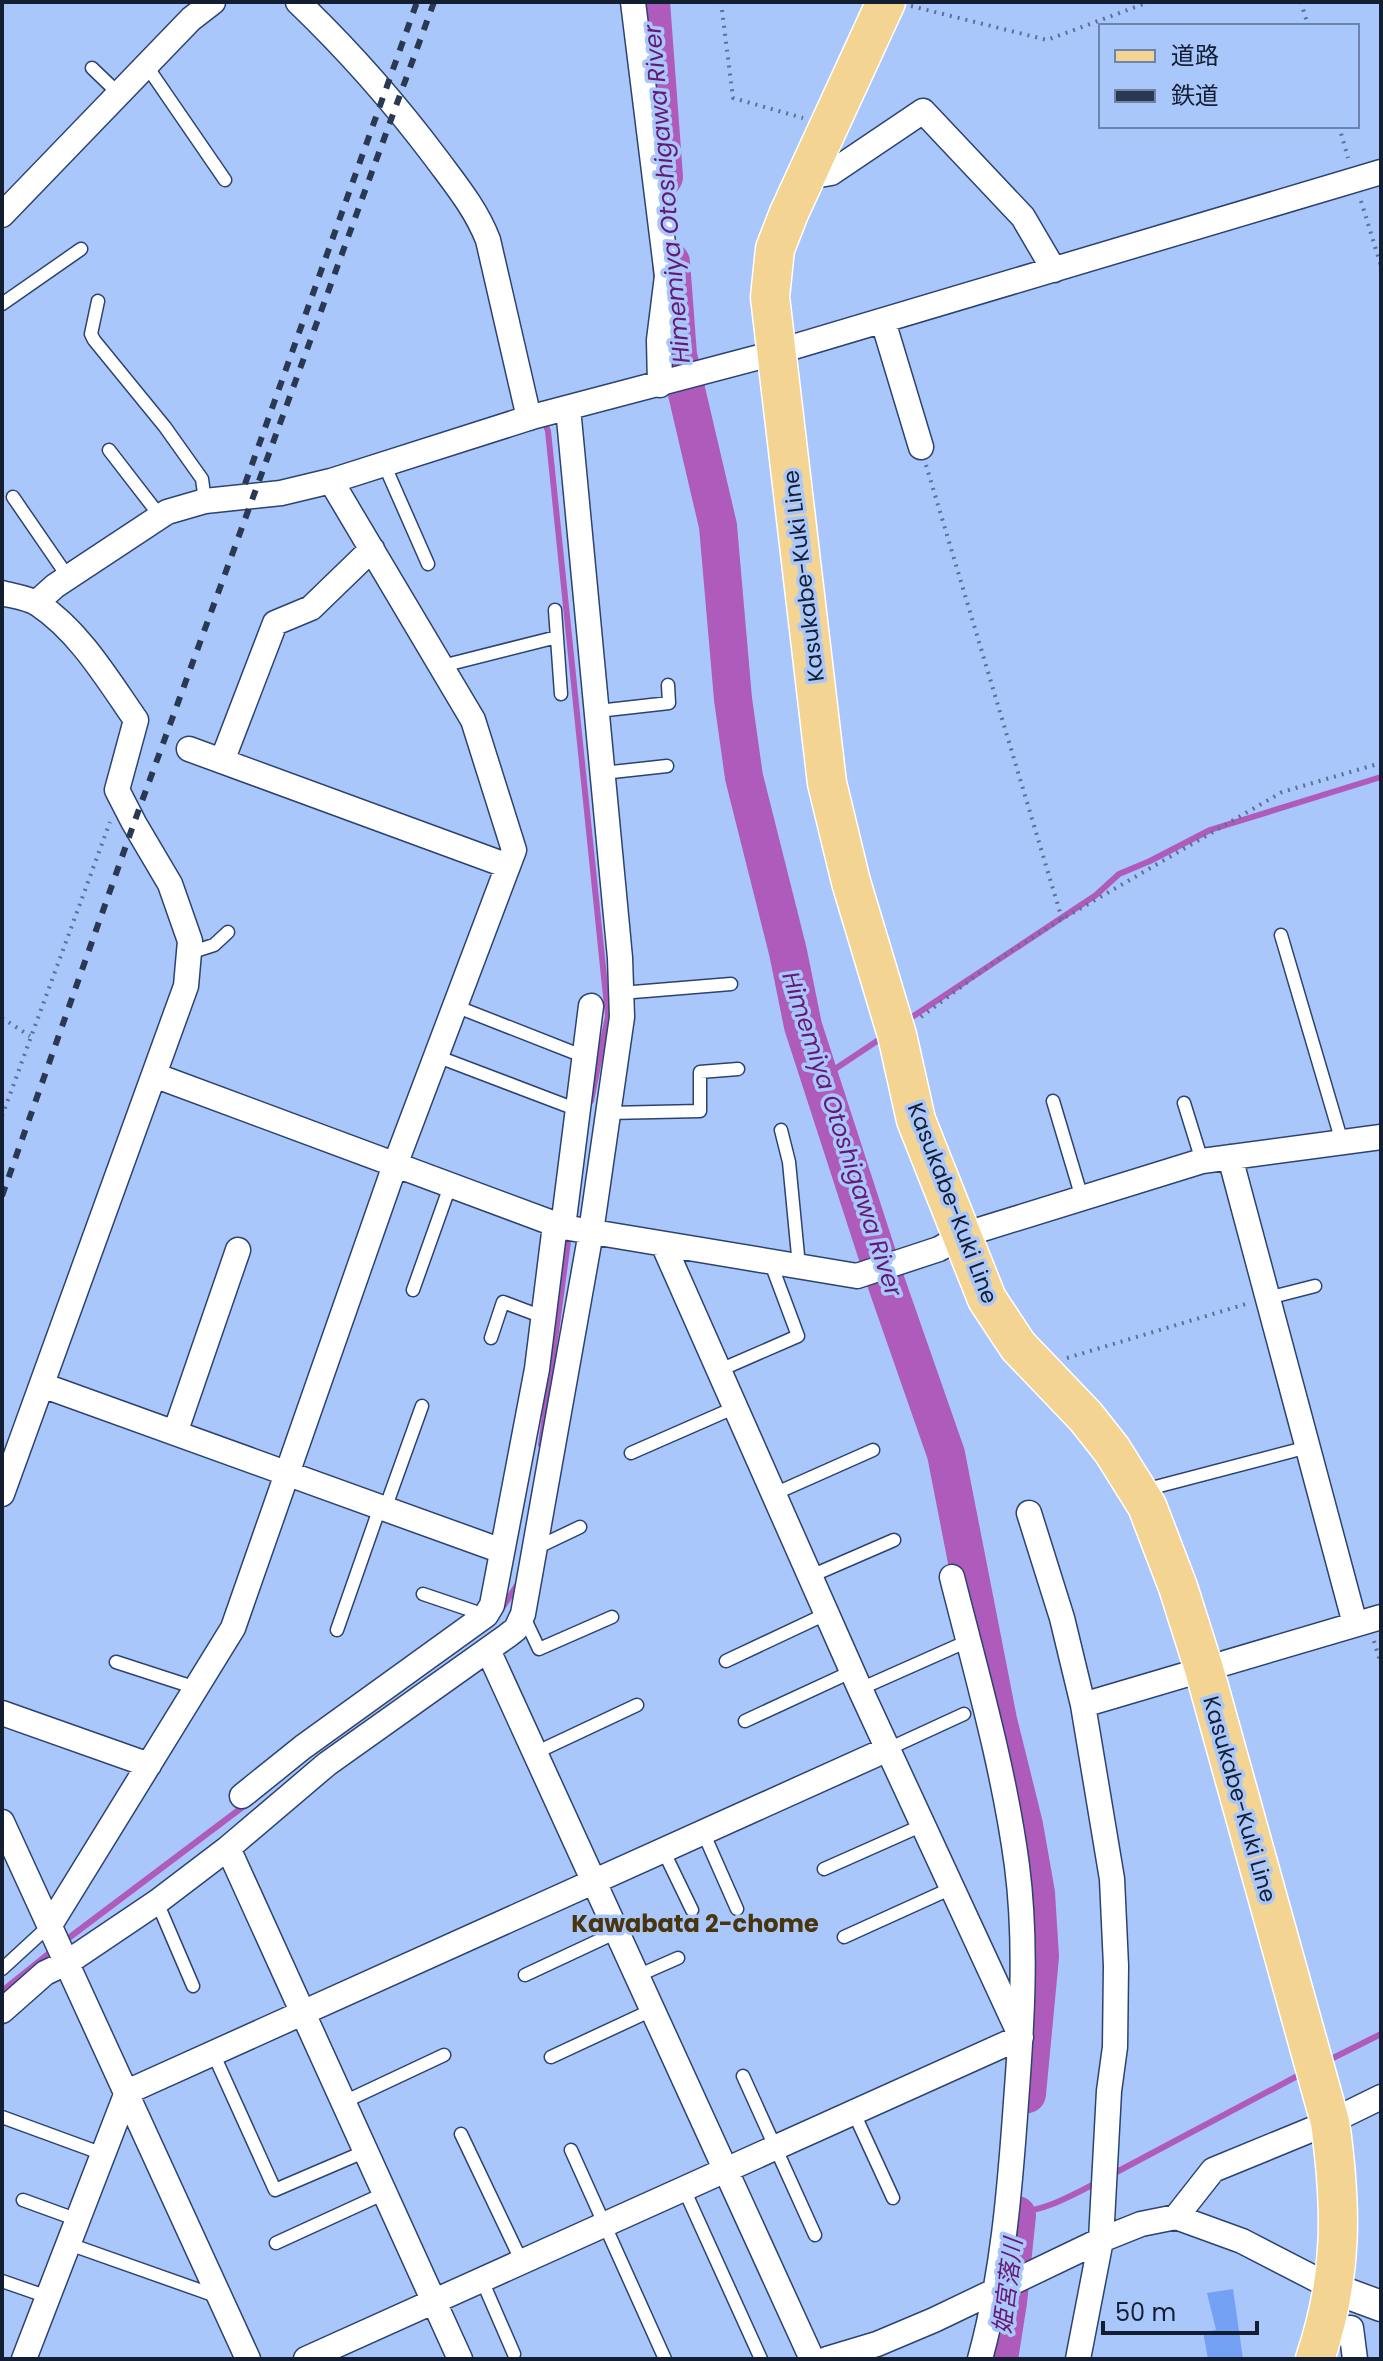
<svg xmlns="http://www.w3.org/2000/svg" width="1383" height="2361" font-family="Poppins,'Noto Sans JP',sans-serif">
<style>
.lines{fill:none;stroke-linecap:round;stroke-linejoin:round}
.stream{stroke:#ae5bbb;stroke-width:6}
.river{stroke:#ae5bbb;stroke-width:38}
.building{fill:#75a1f4}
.service-casing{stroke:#2c4370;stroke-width:15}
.minor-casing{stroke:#2c4370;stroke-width:27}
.tertiary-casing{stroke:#2c4370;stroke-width:33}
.primary-casing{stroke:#fff;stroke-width:41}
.path{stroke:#5d7094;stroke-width:4;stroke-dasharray:2 6;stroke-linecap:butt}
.service{stroke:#fff;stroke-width:12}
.minor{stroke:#fff;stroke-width:24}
.tertiary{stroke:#fff;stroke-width:30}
.primary{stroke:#f4d493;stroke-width:38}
.rail{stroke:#2b3851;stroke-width:6;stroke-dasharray:10 10;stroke-linecap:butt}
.labels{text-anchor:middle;stroke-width:7;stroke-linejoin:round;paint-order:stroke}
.street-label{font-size:22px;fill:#141e32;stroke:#aac7fc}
.water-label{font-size:24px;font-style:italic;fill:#671872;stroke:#aac7fc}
.neighbourhood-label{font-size:24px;font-weight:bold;fill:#48350e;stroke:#aac7fc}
</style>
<rect width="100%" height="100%" fill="#aac7fc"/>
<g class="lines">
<!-- stream -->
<path class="stream" d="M544,421L548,431L608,1016L591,1101
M906,1021L1096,895L1119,874L1150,861L1210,830L1381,777
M820,1079L883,1037
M541,1445L569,1234
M501,1610L519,1582
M62,1943L248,1803
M2,1991L53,1950
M1327,2061L1381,2034
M1111,2175L1303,2073
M1017,2212C1045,2211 1073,2195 1098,2182"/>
<!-- river -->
<path class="river" d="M651,2L664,177
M671,262L678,355L718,526L733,699L744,777L788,952L803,1026L887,1285L946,1454L998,1720L1024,1825L1036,1893L1040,1957L1027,2094
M999,2359L1008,2302L1017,2215"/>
</g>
<!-- building -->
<path class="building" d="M1233,2289L1243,2359H1208L1203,2332L1216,2330L1207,2293Z"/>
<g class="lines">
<defs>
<path id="service" d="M146,65L225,180
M92,68L118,93
M98,301L91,334L94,340L165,427L202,479L205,501
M2,304L81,249
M109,450L160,516
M384,464L428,564
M13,497L68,577
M555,610L561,694
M442,666L557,637
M598,711L669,703L668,685
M603,773L667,766
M1281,935L1342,1142
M189,953L214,945L228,932
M621,993L731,984
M455,1006L585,1057
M436,1056L578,1110
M1053,1101L1082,1198
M1184,1103L1202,1161
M608,1113L700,1111V1072L738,1069
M781,1130L789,1162L799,1266
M413,1290L450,1186
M1268,1298L1315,1286
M491,1338L503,1302L543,1317
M720,1370L798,1336L770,1261
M631,1453L736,1407
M1144,1490L1308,1447
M774,1494L873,1450
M385,1509L422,1406
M536,1548L580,1527
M811,1576L894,1540
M423,1594L485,1615
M523,1615L539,1649L612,1617
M337,1630L380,1507
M726,1661L828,1613
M116,1662L196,1688
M860,1689L968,1641
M745,1721L853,1671
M888,1749L964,1714
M535,1753L637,1705
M703,1832L737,1909
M663,1850L692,1910
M824,1869L923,1825
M157,1902L193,1986
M844,1937L952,1888
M2,1969L50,1925
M525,1975L617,1932
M637,1976L678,1958
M213,2053L275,2190L366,2151
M551,2057L652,2010
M743,2076L815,2235
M344,2102L444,2055
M853,2111L893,2198
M2,2117L103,2154
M461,2134L521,2260
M571,2150L665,2359
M683,2187L761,2359
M23,2200L78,2220
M276,2243L385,2193
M69,2244L216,2296
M481,2278L514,2354
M2,2281L48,2297"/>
<path id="minor" d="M298,2C348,50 394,102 436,158C456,185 476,209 488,240L529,418
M633,2L667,276L659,340L660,385
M803,178L831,173L923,111L1023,217L1054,270
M2,215L191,19L213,2
M883,321L921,447
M2,593C13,596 29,598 38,604C80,632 108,680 136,720L117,790L134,823L170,884L190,941L186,986L2,1494
M36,603L55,586L167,512L205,501L281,493L331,481L532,417L763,356L1381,172
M189,749L508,866
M222,761L275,623L311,608L372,549
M154,1075L563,1227L857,1276L939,1249L963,1235L1202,1161L1381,1137
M1230,1157L1355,1624
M563,1227L591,1006
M42,1385L502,1551
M175,1433L238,1250
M1029,1513L1062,1618L1083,1705L1112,1879L1116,1966L1115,2047L1109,2091L1101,2240L1078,2359
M952,1577C976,1672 1004,1768 1017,1866C1027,1943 1022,2024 1016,2102C1010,2188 1003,2275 980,2359
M488,1650L812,2359
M1083,1705L1381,1617
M2,1713L149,1765
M242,1796L303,1747L486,1615L492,1605L537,1369L555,1225
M2,1822L248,2359
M228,1848L460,2359
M50,1925L233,1628L395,1165L514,850L473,720L331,481
M2,2011L45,1973L68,1962L157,1902L228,1848L327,1764L507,1636L516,1629L523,1614L591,1232L622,1017L620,958L568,408
M1176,2217L1213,2170L1330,2122L1381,2097
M1351,2328L1355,2359
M24,2359L127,2092L888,1749
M306,2359L1021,2037L860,1689L663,1244
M827,2359L877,2344L934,2320L1101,2240L1141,2224L1176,2217L1242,2241L1335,2289"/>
<path id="tertiary" d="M1335,2289L1381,2306"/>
<path id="primary" d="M886,2L789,213L775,249L770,297L827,783L851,882L897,1035L916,1120L987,1299L1018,1346L1086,1417L1112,1450L1147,1506L1178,1587L1204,1669L1330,2122C1342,2208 1343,2276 1315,2359"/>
</defs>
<!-- service casing -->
<use href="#service" class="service-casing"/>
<!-- minor casing -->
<use href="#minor" class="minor-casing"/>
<!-- tertiary casing -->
<use href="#tertiary" class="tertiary-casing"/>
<!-- primary casing -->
<use href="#primary" class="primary-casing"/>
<!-- path -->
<path class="path" d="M721,2L733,98L803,118
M1301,2L1308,26
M911,6L1047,40L1149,2
M1339,126L1348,158
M1361,201L1381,266
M926,465L1062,919
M921,1017L997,960L1062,919L1282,792L1381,763
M2,1018L30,1036
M2,1116L110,822
M1067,1358L1246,1304
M1374,1641L1381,1665"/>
<!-- service -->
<use href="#service" class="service"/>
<!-- minor -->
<use href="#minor" class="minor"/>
<!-- tertiary -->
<use href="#tertiary" class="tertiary"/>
<!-- primary -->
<use href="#primary" class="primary"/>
<!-- rail -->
<path class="rail" d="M245,484L417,2
M2,1196L134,823L434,2"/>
</g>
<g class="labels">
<!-- street labels -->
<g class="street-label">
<text transform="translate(803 576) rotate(-97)" y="8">Kasukabe-Kuki Line</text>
<text transform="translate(953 1203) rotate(69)" y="8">Kasukabe-Kuki Line</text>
<text transform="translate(1240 1799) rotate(74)" y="8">Kasukabe-Kuki Line</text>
</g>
<!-- water labels -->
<g class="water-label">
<text transform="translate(667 194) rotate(-95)" y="8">Himemiya Otoshigawa River</text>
<text transform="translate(842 1134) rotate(72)" y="8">Himemiya Otoshigawa River</text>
<text transform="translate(1008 2286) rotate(-83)" y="8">姫宮落川</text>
</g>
<!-- neighbourhood labels -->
<g class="neighbourhood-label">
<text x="695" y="1932">Kawabata 2-chome</text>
</g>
</g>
<!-- border -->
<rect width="1383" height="2361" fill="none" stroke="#141e32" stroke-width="8"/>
<!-- legend -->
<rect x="1099" y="24" width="260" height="104" fill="#aac7fc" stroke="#6e83ab" stroke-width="2"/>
<rect x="1115" y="50" width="40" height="12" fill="#f4d493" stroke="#6e83ab" stroke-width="2"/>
<text x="1171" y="64" font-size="24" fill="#141e32">道路</text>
<rect x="1115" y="90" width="40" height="12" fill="#2b3851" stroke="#6e83ab" stroke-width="2"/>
<text x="1171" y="104" font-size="24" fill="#141e32">鉄道</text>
<!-- scale -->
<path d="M1103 2321v12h154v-12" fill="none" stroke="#141e32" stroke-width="4"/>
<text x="1115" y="2321" font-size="24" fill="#141e32" stroke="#aac7fc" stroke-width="6" paint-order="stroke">50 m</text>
</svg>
